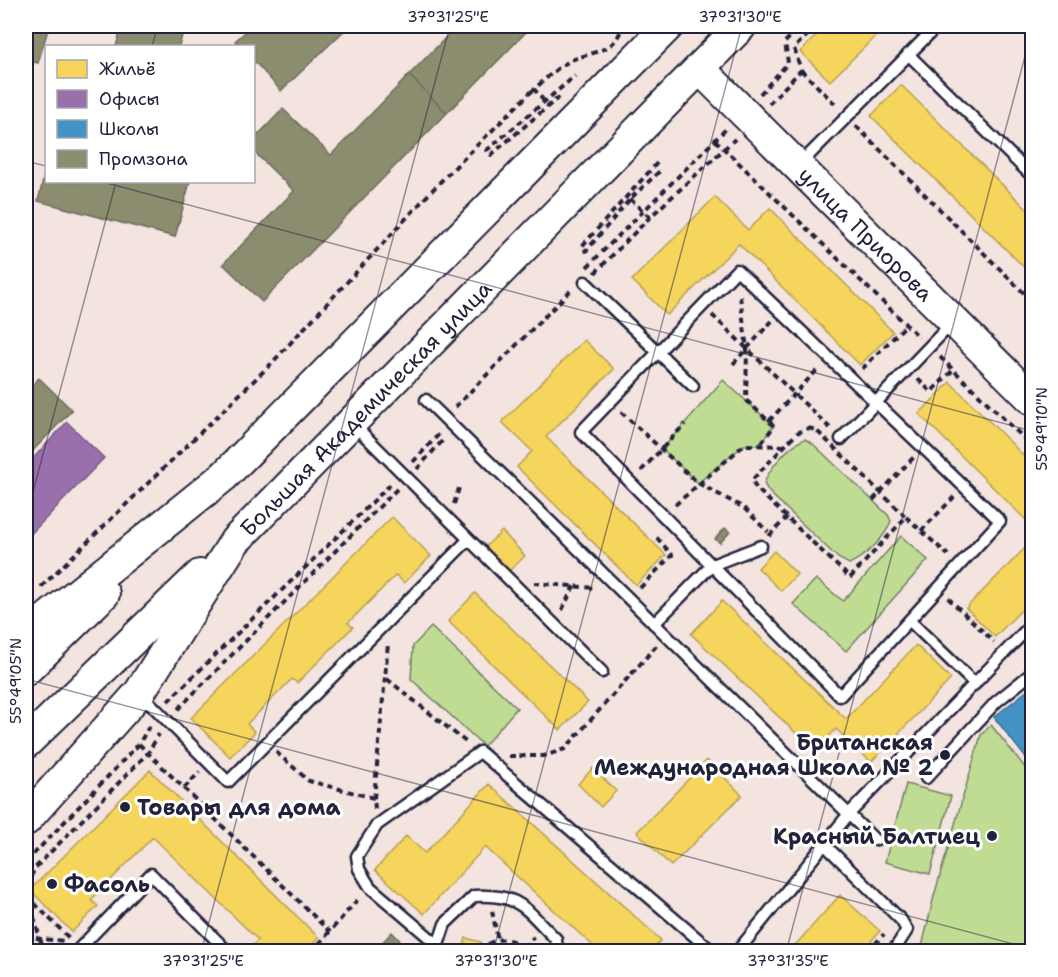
<svg xmlns="http://www.w3.org/2000/svg" width="1058" height="977" font-family="'Shantell Sans',sans-serif">
<style>
.green{fill:#c0dc93;stroke:#717f67;stroke-width:1.5}
.homes{fill:#f6d55c;stroke:#b69f52;stroke-width:1.5}
.offices{fill:#9970ab;stroke:#755989;stroke-width:1.5}
.schools{fill:#4393c3;stroke:#39719a;stroke-width:1.5}
.industry{fill:#8c8c6e;stroke:#6c6c5f;stroke-width:1.5}
.lines{fill:none;stroke-linecap:round;stroke-linejoin:round}
.lane-casing{stroke:#22223b;stroke-width:15}
.secondary-casing{stroke:#22223b;stroke-width:34}
.path{stroke:#22223b;stroke-width:4;stroke-dasharray:6 4.5;stroke-linecap:butt}
.lane{stroke:#fff;stroke-width:10}
.secondary{stroke:#fff;stroke-width:30}
.ticks{fill:none;stroke:#22223b;stroke-width:1.5;stroke-opacity:0.45}
.poi-dot{fill:#22223b;stroke:#fff;stroke-width:2}
.labels{text-anchor:middle;stroke-width:6;stroke-linejoin:round;paint-order:stroke}
.street-label{font-size:22px;fill:#22223b;stroke:#fff}
.poi-label{font-size:22px;font-weight:bold;fill:#22223b;stroke:#fff;text-anchor:end}
.neatline{fill:none;stroke:#22223b;stroke-width:2}
.ticks-label{font-size:15px;text-anchor:middle;fill:#22223b}
</style>
<rect width="100%" height="100%" fill="#f4e4df"/>
<filter id="ink" filterUnits="userSpaceOnUse"><feTurbulence type="fractalNoise" baseFrequency=".0167" numOctaves="2"/><feDisplacementMap in="SourceGraphic" scale="12" xChannelSelector="R" yChannelSelector="G"/><feConvolveMatrix kernelMatrix="1 2 1 2 8 2 1 2 1" color-interpolation-filters="sRGB"/></filter>
<g filter="url(#ink)">
<!-- green -->
<path class="green" d="M723,380L774,426L760,445H744L698,483L662,449Z
M805,439L812,443L888,515L891,521C885,538 865,557 849,564L838,558L769,492L764,484C769,468 789,445 805,439Z
M901,536L928,560L846,651L793,604L816,579L843,601Z
M431,627L517,708L484,746L411,679L413,646Z
M991,725L1032,776V951H921L934,896L981,735Z
M906,784L951,796L930,874L885,862Z"/>
<!-- homes -->
<path class="homes" d="M826,26H886L830,81L800,52Z
M901,85L1032,214V275L871,116Z
M715,197L748,230L770,208L893,332L860,365L739,244L667,315L632,280Z
M584,340L614,369L546,437L666,555L636,585L517,467L532,451L502,422Z
M950,382L1032,464V526L919,414Z
M392,517L431,556L404,583L396,575L348,623L353,627L297,683L292,679L247,724L255,732L230,757L191,718Z
M502,531L525,556L507,573L484,548Z
M1032,541V599L995,637L966,608Z
M774,551L797,574L781,591L758,568Z
M475,593L588,702L560,730L448,621Z
M722,601L846,719L916,645L951,679L871,762L836,729L815,751L691,634Z
M707,760L742,795L671,866L637,832Z
M593,768L616,791L601,807L578,784Z
M150,770L319,938L305,952H255L251,947L258,940L153,837L91,900L98,906L72,932L30,890Z
M489,784L661,940L650,952H591L592,945L485,847L424,914L375,870L406,836L425,853Z
M840,895L880,931L861,952H789Z
M466,938L481,942L479,950L464,945Z"/>
<!-- offices -->
<path class="offices" d="M67,422L104,458L26,539V466Z"/>
<!-- schools -->
<path class="schools" d="M1029,689L1032,694V766L994,717Z"/>
<!-- industry -->
<path class="industry" d="M26,26H49L38,63L26,60Z
M122,26H185L179,46H116Z
M252,26H349L281,91L254,61V46H240L235,41Z
M457,26H532L447,113L409,75Z
M409,75L447,113L262,302L223,264L294,191L254,152V139L283,109L331,155Z
M46,168V182H190L175,237L38,201Z
M39,378L72,410L26,458V392Z
M725,528L730,532L720,543L715,539Z
M392,932L411,952H381L377,948Z"/>
<g class="lines">
<defs>
<path id="lane" d="M908,54L1032,176
M799,165L937,26
M737,270L1000,521L840,696L581,432Z
M585,282L693,386
M426,400L875,840
M352,423L602,672
M841,439L952,323
M910,621L975,684
M654,624L712,565L761,546
M141,694L228,782L468,540
M926,778L996,702L1032,673
M824,844L901,920L907,930L893,952
M438,945L445,924L474,896C521,894 524,908 556,939L557,952
M76,952L151,874L228,952
M439,952L438,945L370,887L359,869L357,856L377,825L480,752L713,952
M737,952L848,815L1032,624"/>
<g id="secondary">
<path id="s1" d="M700,69L1032,399"/>
<path d="M26,635L224,476L668,26"/>
<path d="M26,670L104,594"/>
<path d="M26,743L200,575"/>
<path id="s2" d="M26,820L139,693L235,541L741,26"/>
</g>
</defs>
<!-- lane casing -->
<use href="#lane" class="lane-casing"/>
<!-- secondary casing -->
<use href="#secondary" class="secondary-casing"/>
<!-- path -->
<path class="path" d="M801,70L836,105
M760,94L788,63L785,42L801,26
M559,97L491,155L487,150L575,76
M544,101L534,89C544,81 553,71 563,65C584,50 615,57 622,26
M769,104L801,70L794,48L817,26
M856,126L1032,301
M715,140L919,337
M657,163L582,246L586,251L630,199L662,169
M630,199L650,217
M587,267L726,129
M595,273L650,217L735,139
M740,296L747,349L746,400L774,426L760,445
M712,315L830,428
M940,357L1032,446
M733,364L772,321
M862,369L906,325
M918,379L931,392L953,370
M455,407L572,289
M621,412L698,483L744,508L768,532
M769,421L818,369
M808,428L816,430L906,517L850,578L756,488L752,480L797,433Z
M413,462L439,434
M417,469L444,439
M641,471L685,424
M873,500L914,457
M454,504L459,488
M675,505L744,445L785,446
M906,517L948,555
M921,531L954,497
M769,536L787,517
M534,583L595,588
M41,587L270,365L439,183L534,89
M640,588L672,555L658,539L663,535
M948,598L994,642
M562,610L574,586
M387,679L467,743
M168,701L393,482
M178,709L397,489
M139,744L330,932
M276,752L309,781L374,798
M509,756H544L565,749L657,645
M184,788L200,772
M375,809L374,798L388,644
M26,862L139,744L151,723
M26,886L35,868L148,753L159,734
M27,896L69,938
M28,897L44,952
M492,911L498,940
M26,934L40,939L66,941
M524,947L534,937
M312,952L359,898
M481,952C492,934 517,937 528,952
M868,952L884,934"/>
<!-- lane -->
<use href="#lane" class="lane"/>
<!-- secondary -->
<use href="#secondary" class="secondary"/>
</g>
</g>
<!-- ticks -->
<path class="ticks" d="M152,46L158,26M26,161L46,166M103,182L1032,431M26,518L116,182M26,679L1032,949M201,952L450,26M493,952L742,26M786,952L1032,30"/>
<!-- markers -->
<g class="poi-dot">
<circle cx="945" cy="755" r="6"/>
<circle cx="125" cy="807" r="6"/>
<circle cx="992" cy="836" r="6"/>
<circle cx="52" cy="884" r="6"/>
</g>
<g class="labels">
<!-- street labels -->
<g class="street-label">
<text dy="8" stroke="none"><textPath href="#s1" startOffset="234">улица Приорова</textPath></text>
<text dy="8" stroke="none"><textPath href="#s2" startOffset="536">Большая Академическая улица</textPath></text>
</g>
<!-- poi labels -->
<g class="poi-label">
<text x="933" y="750">Британская<tspan x="933" dy="25">Международная Школа № 2</tspan></text>
<text x="137" y="815" text-anchor="start">Товары для дома</text>
<text x="980" y="844">Красный Балтиец</text>
<text x="64" y="892" text-anchor="start">Фасоль</text>
</g>
</g>
<!-- margin -->
<rect width="1058" height="977" fill="none" stroke="#fff" stroke-width="66"/>
<!-- legend -->
<rect x="45" y="45" width="210" height="138" fill="#ffffff" stroke="#a7a7b1" stroke-width="1.5"/>
<rect x="57" y="60" width="30" height="18" fill="#f6d55c" stroke="#a7a7b1" stroke-width="1.5"/>
<text x="99" y="75" font-size="18" fill="#22223b">Жильё</text>
<rect x="57" y="90" width="30" height="18" fill="#9970ab" stroke="#a7a7b1" stroke-width="1.5"/>
<text x="99" y="105" font-size="18" fill="#22223b">Офисы</text>
<rect x="57" y="120" width="30" height="18" fill="#4393c3" stroke="#a7a7b1" stroke-width="1.5"/>
<text x="99" y="135" font-size="18" fill="#22223b">Школы</text>
<rect x="57" y="150" width="30" height="18" fill="#8c8c6e" stroke="#a7a7b1" stroke-width="1.5"/>
<text x="99" y="165" font-size="18" fill="#22223b">Промзона</text>
<rect x="33" y="33" width="992" height="911" class="neatline"/>
<g class="ticks-label">
<text x="448" y="22">37°31'25"E</text>
<text x="740" y="22">37°31'30"E</text>
<text transform="translate(1042 429) rotate(-90)" y="5">55°49'10"N</text>
<text transform="translate(16 681) rotate(-90)" y="5">55°49'05"N</text>
<text x="203" y="966">37°31'25"E</text>
<text x="496" y="966">37°31'30"E</text>
<text x="788" y="966">37°31'35"E</text>
</g>
</svg>
